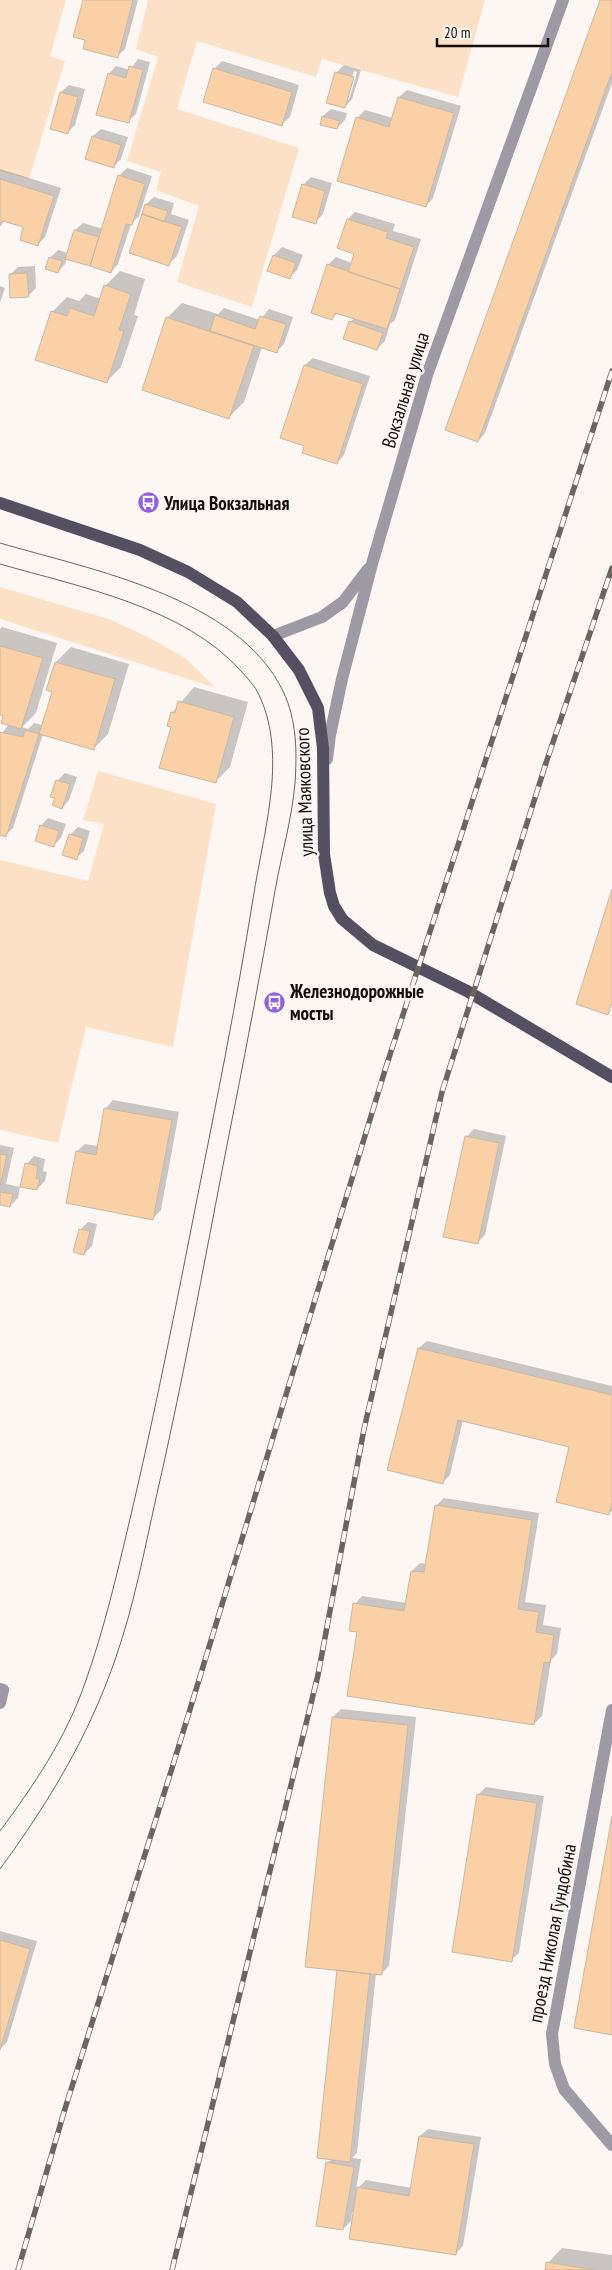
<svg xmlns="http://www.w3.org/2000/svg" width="612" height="2270" font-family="'PT Sans Narrow',sans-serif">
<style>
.green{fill:#fce1c7}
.shadow{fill:#0003;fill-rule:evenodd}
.building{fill:#fad0a7;stroke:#ccb7a3}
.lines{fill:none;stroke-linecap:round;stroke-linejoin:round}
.lane{stroke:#9e9aa5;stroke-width:12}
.street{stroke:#9e9aa5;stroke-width:12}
.primary{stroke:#554f62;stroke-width:12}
.tram{stroke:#6b655f;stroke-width:1}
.rail-casing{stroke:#6b655f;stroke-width:5.5}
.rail{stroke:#fcf7f3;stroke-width:4;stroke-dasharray:11;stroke-linecap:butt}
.labels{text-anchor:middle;stroke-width:5;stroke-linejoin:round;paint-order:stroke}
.street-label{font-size:19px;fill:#140d07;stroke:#fcf7f3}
.poi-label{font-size:19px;font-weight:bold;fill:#140d07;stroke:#fcf7f3;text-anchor:start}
</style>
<rect width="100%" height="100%" fill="#fcf7f3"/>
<!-- green -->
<path class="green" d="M0,0H66L50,56L65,61L29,179L0,171Z
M148,0H485L458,97L322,59L316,77L197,41L177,109L299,148L252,307L177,282L199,206L156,190L161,172L127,161L158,57L136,49Z
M0,587L109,619L146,636L185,658L216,688L0,619Z
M98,771L216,804L173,1047L86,1027L58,1143L0,1130V860L88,881L104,824L83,820Z"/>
<!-- shadow -->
<path class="shadow" d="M84,0H138L125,49L117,56Z
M602,0H612V83L485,433L478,441Z
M138,59L150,62L136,114L128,121L109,74L116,66L130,70Z
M222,61L299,85L290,117L282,124L214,69Z
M344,65L361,70L352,99L345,107L336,73ZM354,71L357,72L349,100H346Z
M69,85L85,89L75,125L68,132L52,128L61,92Z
M407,90L461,106L433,198L426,206L357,118L365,110L393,118L399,97Z
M331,109L347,113L345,120L337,128L323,116Z
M101,129L128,137L121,159L113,167L86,158L93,136Z
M127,168L152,176L139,216L131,224L118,264L111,272L67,258L65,264L58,272L50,258L58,250L68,253L75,230L83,223L103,229L119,176Z
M0,169L61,188L45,237L38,244L25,226L5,221L0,225Z
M311,177L332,183L323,214L315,222L303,185Z
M154,197L174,203L171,214L189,220L177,256L169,264L146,204Z
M355,212L395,224L393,231L421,239L395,320L390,324L385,341L377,349L350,322L355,318L338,312L332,319L328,265L336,257L352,263L355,253L348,219Z
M282,247L303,255L297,270L289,278L268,270L274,255Z
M35,266L36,288L28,296L10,275L18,267Z
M120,271L145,279L134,315L138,316L121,367L106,382L52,312L67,297L79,301L86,294L101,299L105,286Z
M0,286L5,288L0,303Z
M182,303L218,314L224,308L260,320L269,309L293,317L284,344L276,352L262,347L244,402L229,417L167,318Z
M313,358L370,376L344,455L337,463L306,446L305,365Z
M2,627L57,643L36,713L22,727L28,729L34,723L43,725L53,691L56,662L71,647L129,664L108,734L93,749L43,734L13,828L5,836L0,834V736L9,724L5,715L0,713V629Z
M194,687L248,702L230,767L215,782L172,726V713Z
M65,773L77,777L69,800L62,808L56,797L57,781Z
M48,818L66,824L61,838L53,846L41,826Z
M78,827L90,831L84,851L76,858L70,835Z
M113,1100L179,1112L161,1210L153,1218L77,1151L85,1144L98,1146L106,1108Z
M474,1129L506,1136L485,1235L477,1243L466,1137Z
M0,1145L14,1148L6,1184L20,1187L18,1198L10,1206L0,1204Z
M34,1156L45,1159L43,1171L47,1172L45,1181L37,1189L27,1164Z
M88,1222L97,1224L92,1246L84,1254L80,1230Z
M427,1341L612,1386V1510L609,1514L570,1446L463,1420L450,1475L442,1483L419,1348Z
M444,1498L539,1513L525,1602L546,1605L543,1625L561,1628L557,1654L551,1660L542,1716L534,1724L359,1631L355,1604L362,1596L407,1603L412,1571L420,1563L427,1564L436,1506Z
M341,1709L416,1717L389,1966L381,1974H376L357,2153L352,2158L361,2159L356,2190L366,2180L412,2188L420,2136L428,2129L481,2137L463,2246L456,2253L355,2212H352L351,2221L343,2229L327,2163L332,2159L338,1969L333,1717Z
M486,1787L544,1796L519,1953L511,1960L478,1795Z
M0,1931L37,1941L7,2042L0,2049Z
M562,2248L612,2255V2270H546L548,2263Z"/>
<!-- building -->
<path class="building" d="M83,0H133L118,58L83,49L85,40L73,37Z
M600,0H612V72L478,442L445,430Z
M129,66L143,70L129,123L96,115L108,73L126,78Z
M213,68L292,92L282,126L203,102Z
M335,72L354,77L345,108L326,103Z
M60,92L78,97L68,134L50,129Z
M398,97L454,113L426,207L337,181L356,117L389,127Z
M322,116L340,121L337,129L320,125Z
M92,136L121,145L114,168L85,159Z
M118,175L145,184L132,225L126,224L111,273L90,266Z
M0,179L54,196L38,246L20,240L23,227L3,221L0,226Z
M302,184L325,191L316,224L292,217Z
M145,204L168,211L164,222L142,214Z
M142,214L182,227L169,266L129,253Z
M347,219L388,232L386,238L414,247L400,289L348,272L354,254L337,248Z
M74,230L99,237L90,266L65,259Z
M273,255L296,263L290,279L267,271Z
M49,257L62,261L58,273L45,269Z
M327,264L400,289L387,329L335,313L332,320L311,313Z
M27,273L29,297L10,298L9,274Z
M104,285L131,294L119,330L124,331L107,383L35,360L51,311L67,316L70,308L94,316Z
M215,315L255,329L260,316L286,324L277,353L210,331Z
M166,317L254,346L229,419L142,390Z
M349,321L383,333L377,350L343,339Z
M304,365L363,384L337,464L302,453L304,446L280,438Z
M0,646L43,658L21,729L1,723L3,716L0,715Z
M55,662L115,679L94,750L39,734L52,692L46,690Z
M178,701L234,717L216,783L159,768L171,727L167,726L171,712L175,713Z
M25,730L39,734L6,837L0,835V732L23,737Z
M56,780L70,784L62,809L52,805L55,798L50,797Z
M40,825L59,831L54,847L35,841Z
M69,834L83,838L77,860L62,855Z
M612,889V1003L608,1015L576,1004Z
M104,1108L172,1120L153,1220L66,1203L76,1151L96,1155Z
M465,1136L499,1143L478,1244L443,1237Z
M0,1154L7,1155L0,1186Z
M25,1163L38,1166L36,1179H40L37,1190L20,1187Z
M0,1192L13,1194L10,1207L0,1205Z
M79,1229L90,1231L84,1255L73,1252Z
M418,1348L612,1395V1502L609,1515L556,1502L569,1447L458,1420L443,1484L387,1470Z
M435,1505L532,1520L518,1609L539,1612L536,1632L554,1635L550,1663L544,1662L534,1725L347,1696L357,1632L349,1631L353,1603L404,1611L411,1571L424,1572Z
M332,1717L408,1725L382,1975L305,1967Z
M477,1794L537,1803L512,1962L452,1952Z
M612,1816V2035L574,2028Z
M0,1940L30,1949L0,2050Z
M337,1970L370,1974L350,2162L317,2158Z
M419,2136L474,2144L456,2255L349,2239L357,2187L409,2196Z
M326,2162L354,2167L343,2230L316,2226Z
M546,2262L596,2270H545Z"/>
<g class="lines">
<!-- lane -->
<path class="lane" d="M0,1703L3,1690
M612,1710L552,2034L555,2064L564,2089L612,2145"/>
<!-- street -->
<path class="street" d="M273,636L322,617L343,602L368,569
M327,759L330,735L342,679L372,564L427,375L563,0
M0,1689L3,1690"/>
<!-- primary -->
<path class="primary" d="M0,503L140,550L188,572L237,602L273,636L299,670L318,708L323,748L324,854L330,893L334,906L342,919L373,945L467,991L612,1077"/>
<!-- tram -->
<path class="tram" d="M0,543C92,570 237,597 283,691C297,721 297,751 295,783C292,819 281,856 275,891C260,976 244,1060 227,1145C204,1263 183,1381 156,1498C144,1552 134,1605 116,1657C89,1736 49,1802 0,1869
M0,564C80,587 184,607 241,671C248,679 255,686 259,695C272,722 274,752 272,782C269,821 259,860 253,899C237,999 217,1099 197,1199C176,1306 155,1413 130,1519C117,1574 104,1630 85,1683C66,1738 34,1785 0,1831"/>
<defs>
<path id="rail" d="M18,2270L64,2112L173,1765L386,1067L612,371
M172,2270L318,1675L364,1429L442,1092L546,763L612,568"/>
</defs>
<!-- rail casing -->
<use href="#rail" class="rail-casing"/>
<!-- rail -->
<use href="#rail" class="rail"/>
</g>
<!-- icons -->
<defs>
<symbol id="bus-disc" viewBox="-11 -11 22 22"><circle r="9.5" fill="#9260da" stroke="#fcf7f3"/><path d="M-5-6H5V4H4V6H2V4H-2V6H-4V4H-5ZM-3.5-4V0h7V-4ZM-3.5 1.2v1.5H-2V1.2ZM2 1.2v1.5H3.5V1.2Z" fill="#fff"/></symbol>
</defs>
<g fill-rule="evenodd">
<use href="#bus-disc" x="136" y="490" width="25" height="25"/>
<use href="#bus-disc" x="262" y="990" width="25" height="25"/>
</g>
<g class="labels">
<!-- street labels -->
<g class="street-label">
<text transform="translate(405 390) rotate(-73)" y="7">Вокзальная улица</text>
<text transform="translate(304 792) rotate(-92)" y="7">улица Маяковского</text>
<text transform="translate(552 1933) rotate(-79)" y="7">проезд Николая Гундобина</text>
</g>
<!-- poi labels -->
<g class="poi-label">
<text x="164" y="510">Улица Вокзальная</text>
<text x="290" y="998">Железнодорожные<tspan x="290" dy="22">мосты</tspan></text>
</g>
</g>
<!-- scale -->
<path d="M437 38v8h111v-8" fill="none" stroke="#140d07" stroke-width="2.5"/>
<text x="444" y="38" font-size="15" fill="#140d07" stroke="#fcf7f3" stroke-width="4" paint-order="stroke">20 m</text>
</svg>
